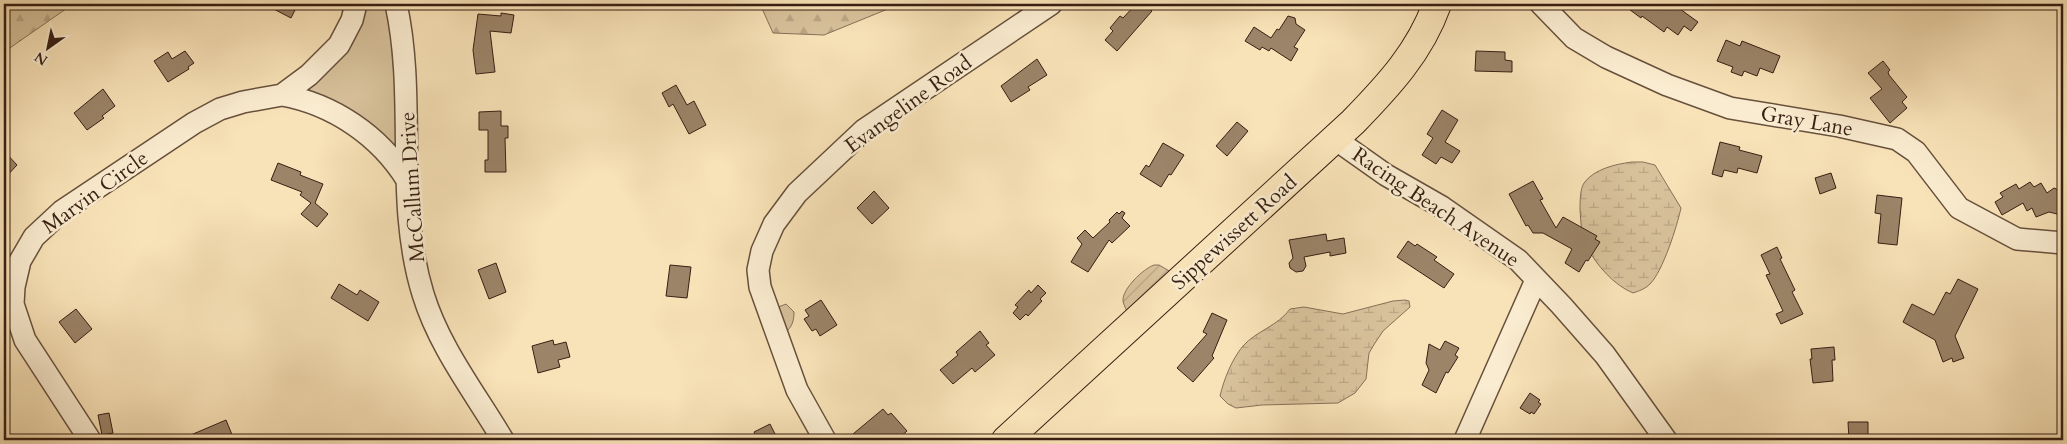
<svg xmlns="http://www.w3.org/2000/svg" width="2067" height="444" font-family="Cardo,serif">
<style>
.grass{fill:#d7c19b;stroke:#877057}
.forest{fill:url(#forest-firs);stroke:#877057}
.wetland{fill:url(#wetland-marsh);stroke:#877057}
.garden{fill:url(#garden-furrows);stroke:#877057}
.building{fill:#9b8468;stroke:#371f13}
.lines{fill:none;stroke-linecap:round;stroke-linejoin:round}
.minor-casing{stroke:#67503c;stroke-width:24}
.major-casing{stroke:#371f13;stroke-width:30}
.minor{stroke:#faecd0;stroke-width:21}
.major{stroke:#f8e2b7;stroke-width:28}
.labels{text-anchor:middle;stroke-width:5;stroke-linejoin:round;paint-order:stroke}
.street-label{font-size:21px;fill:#371f13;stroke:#faecd0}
</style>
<defs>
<pattern id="forest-firs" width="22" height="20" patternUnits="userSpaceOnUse" patternTransform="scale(1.25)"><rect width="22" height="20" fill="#d7c19b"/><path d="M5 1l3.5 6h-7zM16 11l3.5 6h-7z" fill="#b9a585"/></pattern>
<pattern id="wetland-marsh" width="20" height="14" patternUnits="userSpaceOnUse" patternTransform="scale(1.25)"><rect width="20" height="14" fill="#d7c19b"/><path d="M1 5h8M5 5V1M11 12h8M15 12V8" fill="none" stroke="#b9a585"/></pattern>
<pattern id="garden-furrows" width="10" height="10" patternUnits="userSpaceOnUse" patternTransform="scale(1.25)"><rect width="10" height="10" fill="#d7c19b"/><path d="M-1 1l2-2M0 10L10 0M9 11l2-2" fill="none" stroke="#b9a585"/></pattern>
</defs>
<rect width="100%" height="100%" fill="#f8e2b7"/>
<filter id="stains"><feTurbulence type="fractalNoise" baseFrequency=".004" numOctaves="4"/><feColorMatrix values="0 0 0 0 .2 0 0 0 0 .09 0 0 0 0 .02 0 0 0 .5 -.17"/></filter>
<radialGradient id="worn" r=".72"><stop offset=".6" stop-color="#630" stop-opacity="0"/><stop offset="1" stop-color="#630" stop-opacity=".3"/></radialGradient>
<!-- grass -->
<path class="grass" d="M362,4H388L400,143L392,148L315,97L308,87Z
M786,304L794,312C794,321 792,327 785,333L776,308Z"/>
<!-- forest -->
<path class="forest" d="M4,4H73L4,52Z
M760,4H900L824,35L773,33Z"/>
<!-- wetland -->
<path class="wetland" d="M1632,162H1643L1655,165L1681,208C1677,226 1663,271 1650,284C1645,289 1639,291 1633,293C1614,285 1597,266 1587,247C1581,236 1581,222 1580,210C1580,202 1580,189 1584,183C1594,169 1616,164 1632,162Z
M1405,300L1409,301L1410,307L1383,331L1375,343L1369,353L1366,379L1355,393L1338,403L1262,405L1236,408L1228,404L1220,396C1224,379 1232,359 1243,346C1256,331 1278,326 1290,309L1304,307L1343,314L1393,301Z"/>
<!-- garden -->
<path class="garden" d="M1154,265H1159L1171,272L1129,316C1127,311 1124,306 1123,301C1122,289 1143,269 1154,265Z"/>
<!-- building -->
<path class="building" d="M264,4H298L291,18Z
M1136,4H1144L1152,11L1117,51L1105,40L1113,31L1110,28L1120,16L1123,18Z
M1622,4H1680V9L1698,22L1691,31L1684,26L1678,35L1667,27L1664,32L1642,16L1641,18Z
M501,13L514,15L511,33L490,31L495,72L476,74L473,50L478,14L501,16Z
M1288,16L1295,18L1296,24L1305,30L1294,47L1298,49L1291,61L1271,48L1269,51L1262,47L1260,50L1245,41L1254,27L1271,38L1277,29L1279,30Z
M1726,40L1740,46L1742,41L1780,56L1773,73L1760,68L1757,76L1744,71L1742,76L1731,72L1733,67L1717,61Z
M185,51L194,63L188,67L189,69L168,82L154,61L168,52L172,59Z
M1476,51L1505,52V60L1512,61V72L1475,71Z
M1037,59L1047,75L1028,87L1030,90L1011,102L1001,86Z
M1883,61L1890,70L1888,72L1889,75L1907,97L1902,102L1907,108L1890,123L1870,98L1882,89L1868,73Z
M676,85L687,105L694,101L706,125L689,134L673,104L669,107L662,93Z
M103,89L115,106L102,116L104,118L87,130L74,113Z
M1442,110L1458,120L1445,142L1460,151L1452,163L1441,157L1436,164L1422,155L1433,138L1427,134Z
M501,111V126H508V138H505L506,172H485V160H488V130H479V112Z
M1237,122L1248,131L1227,156L1216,146Z
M1720,142L1740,147L1739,150L1762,156L1757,173L1738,168L1737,173L1724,170L1722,177L1712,174Z
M1163,143L1184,155L1171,175L1169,174L1161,187L1140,174L1146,165L1149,167Z
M4,151L17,165L4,179Z
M278,163L301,172L300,175L323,184L315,203L328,214L317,227L301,214L311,203L300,195L302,192L271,180Z
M1831,173L1836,188L1820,194L1815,178Z
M1533,181L1543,199L1540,200L1556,228L1563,217L1597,236L1595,239L1600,242L1588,261L1586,260L1579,272L1565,263L1572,249L1543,233H1533L1528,225L1526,226L1509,194Z
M2030,182L2034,187L2041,183L2047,193L2054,188L2063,192V210L2057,214L2049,212L2036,217L2032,208L2027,211L2023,203L2002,215L1995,202L2003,197L2000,193L2016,184L2019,189Z
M874,191L889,208L872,224L857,208Z
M1877,195L1902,198L1897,245L1878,243L1881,214L1875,213Z
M1122,211L1125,213L1122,218L1130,226L1112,243L1109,240L1088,272L1071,262L1082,244L1077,238L1085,230L1093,238L1110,222L1109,220L1117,212L1119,214Z
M1326,234L1327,241L1344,238L1346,253L1330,256V252L1304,257L1306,266L1303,271L1296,272L1290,268L1289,263L1293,258L1289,240Z
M1408,241L1415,246L1417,244L1437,257L1434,260L1454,274L1444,288L1397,257Z
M1777,247L1782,258L1780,259L1795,290L1792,292L1803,314L1781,324L1776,314L1783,311L1766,275L1770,274L1761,255Z
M496,263L506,292L489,299L478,270Z
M670,265L691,267L687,298L666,296Z
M1958,279L1978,289L1955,336L1964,358L1953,362L1952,358L1943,362L1935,340L1903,322L1912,304L1934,315L1946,292L1950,294Z
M339,284L357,295L360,290L379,302L368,321L331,298Z
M1038,285L1046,293L1040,299L1042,301L1028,316L1026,314L1020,320L1013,313L1018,307L1015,305L1029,290L1031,293Z
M821,300L837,325L820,336L816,329L812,331L804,319L809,316L805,310Z
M76,309L92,329L75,343L59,322Z
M1212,313L1227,320L1212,356L1214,358L1193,382L1177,368L1207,334L1203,332Z
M980,331L989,343L986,345L995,355L975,372L972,368L953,384L940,370L958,355L956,352Z
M553,340L554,345L566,342L570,357L558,360L560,367L538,373L532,346Z
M1445,341L1459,348L1455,355L1458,357L1448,373L1446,372L1436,393L1422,385L1429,370L1426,363L1429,344L1440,350Z
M1834,347L1835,360H1832L1833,381L1813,383L1810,359H1812L1811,349Z
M1530,393L1540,400L1538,402L1541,404L1534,414L1531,412L1530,414L1520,408Z
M883,409L888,415L891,413L907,431L897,440H859L853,434Z
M109,413L113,433L102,435L98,415Z
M226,420L233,437L226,440H179Z
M1848,422H1868V440H1849Z
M770,424L778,440H758L754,432Z"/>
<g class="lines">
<defs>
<path id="minor" d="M396,4C417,99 394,200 423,294C439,347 475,393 503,440
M1541,4L1574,38L1606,57L1667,85L1730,108L1839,126L1897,139L1916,152L1959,208L2017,239L2063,243
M282,95C333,104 380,136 407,180
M1335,139L1386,175L1442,207L1518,260L1561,305L1605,355L1666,440
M90,440L25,340L13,304L14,287L20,261L34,237L62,211L194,123L220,109L243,102L282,95L309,75L339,45L352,20L356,4
M825,440L797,390L760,287L758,270L762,251L774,224L797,193L864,130L1051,4
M1465,440L1536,280"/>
<path id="major" d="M1006,440L1353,122C1388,86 1420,52 1437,4"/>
</defs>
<!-- minor casing -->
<use href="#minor" class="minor-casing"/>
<!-- major casing -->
<use href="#major" class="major-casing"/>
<!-- minor -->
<use href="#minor" class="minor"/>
<!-- major -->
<use href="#major" class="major"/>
</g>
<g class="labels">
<!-- street labels -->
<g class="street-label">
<text transform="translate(908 104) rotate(-36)" y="7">Evangeline Road</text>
<text transform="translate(1807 121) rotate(10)" y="7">Gray Lane</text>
<text transform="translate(412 187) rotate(-94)" y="7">McCallum Drive</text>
<text transform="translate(95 192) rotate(-36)" y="7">Marvin Circle</text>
<text transform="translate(1436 207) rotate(34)" y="7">Racing Beach Avenue</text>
<text transform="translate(1234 232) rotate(-42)" y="7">Sippewissett Road</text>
</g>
</g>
<!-- margin -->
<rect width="2067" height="444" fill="none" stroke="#f8e2b7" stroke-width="20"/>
<rect x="5" y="5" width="2057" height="434" fill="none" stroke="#371f13" stroke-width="2.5"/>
<rect x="10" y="10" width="2047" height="424" fill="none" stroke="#371f13"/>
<!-- north arrow -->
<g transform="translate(48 48) rotate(213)" stroke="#faecd0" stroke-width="4" paint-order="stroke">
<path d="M0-4L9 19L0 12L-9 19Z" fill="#371f13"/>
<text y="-8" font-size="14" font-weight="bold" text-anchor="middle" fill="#371f13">N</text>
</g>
<rect width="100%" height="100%" filter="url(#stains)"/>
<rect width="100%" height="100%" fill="url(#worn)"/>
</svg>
